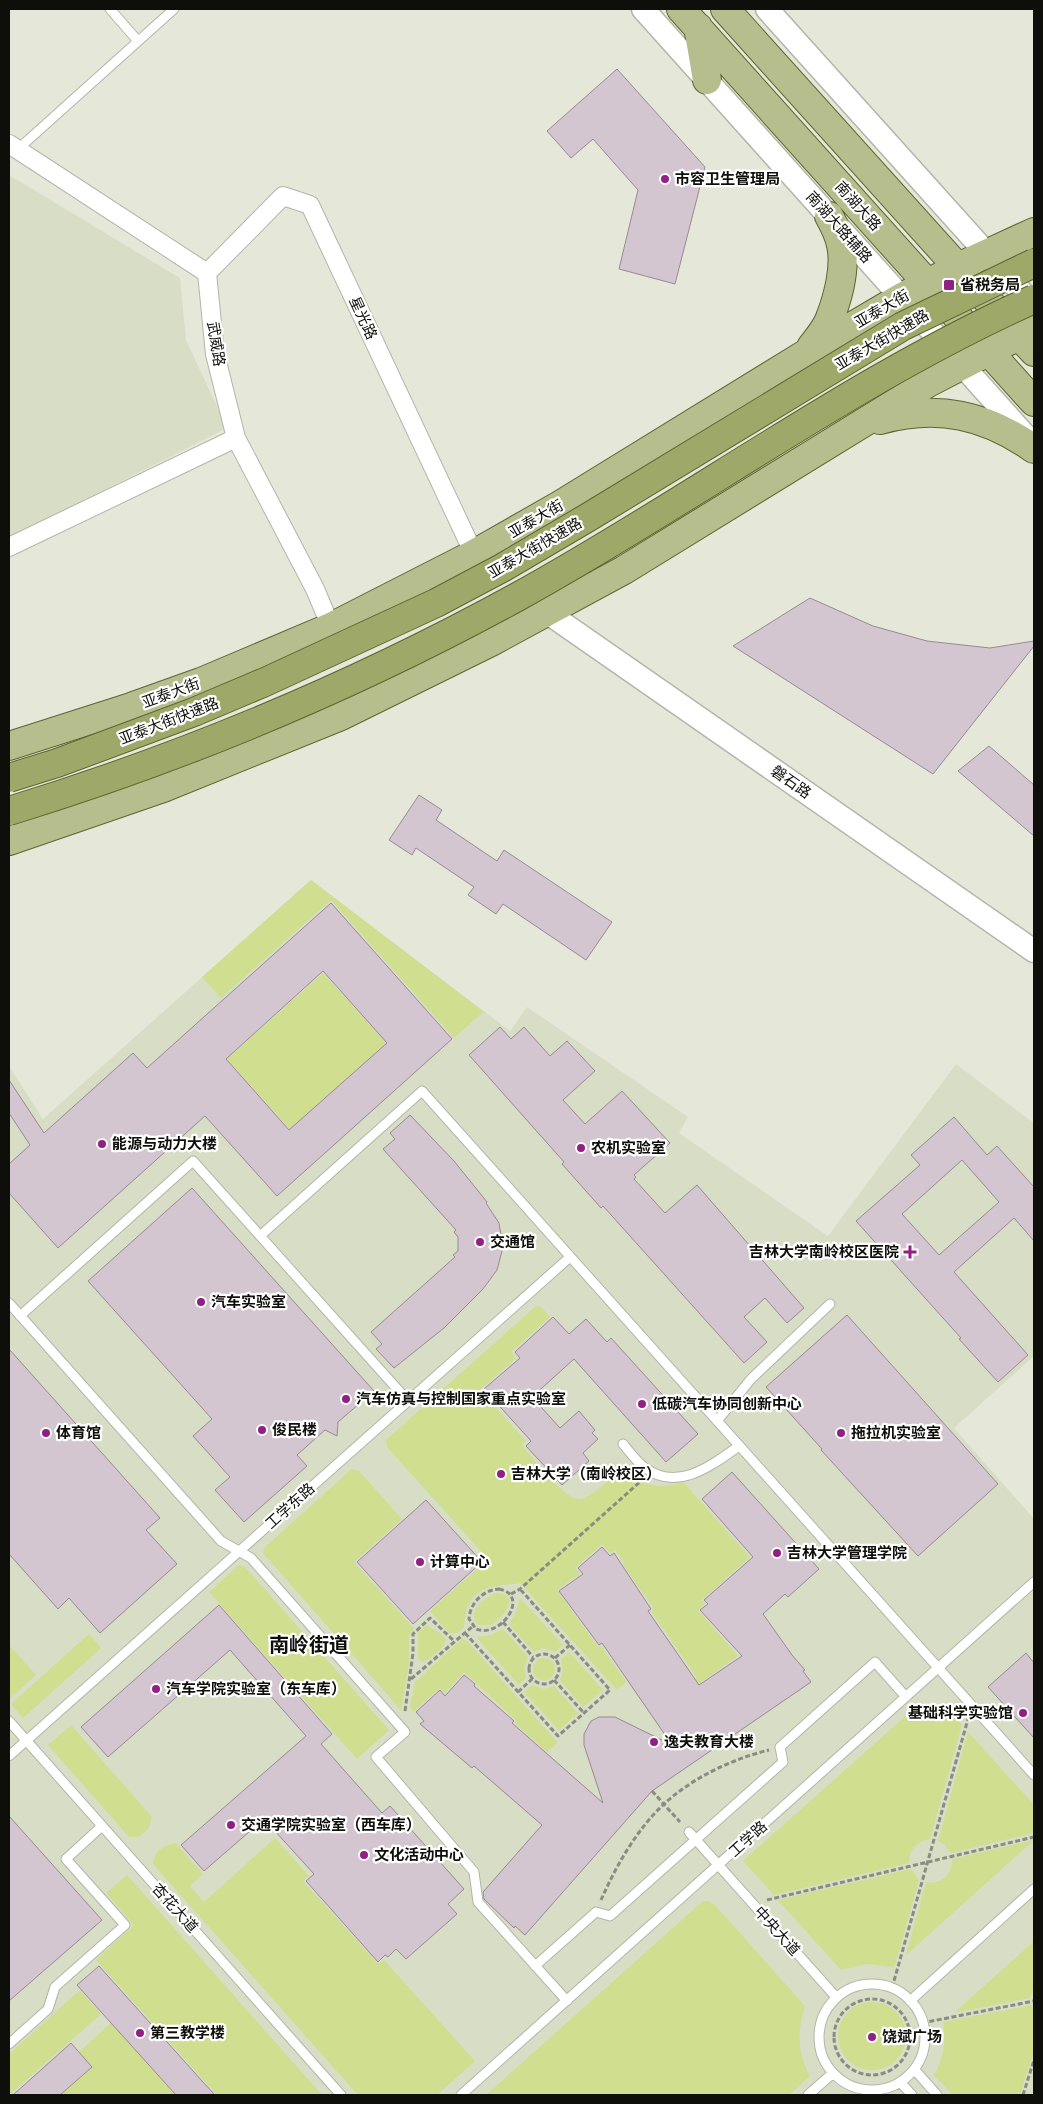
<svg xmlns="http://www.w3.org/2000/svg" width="1043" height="2104" font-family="'Fira Sans','Noto Sans SC',sans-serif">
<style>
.built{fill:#d8ddc6}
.green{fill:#cfde8f}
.building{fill:#d4c6d1;stroke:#968a93;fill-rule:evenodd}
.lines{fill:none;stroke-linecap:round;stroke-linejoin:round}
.service-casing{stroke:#b2b6a7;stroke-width:11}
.minor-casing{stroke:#b2b6a7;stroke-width:20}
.tertiary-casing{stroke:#b2b6a7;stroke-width:25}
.primary-casing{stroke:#5c652e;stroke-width:30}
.path{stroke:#8a8c81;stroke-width:3;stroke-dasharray:5 2.5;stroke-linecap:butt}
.service{stroke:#fff;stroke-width:9}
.minor{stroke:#fff;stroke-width:18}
.tertiary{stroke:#fff;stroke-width:22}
.primary{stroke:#b6be8e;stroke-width:28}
.trunk-bridge-casing{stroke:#5c652e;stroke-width:30;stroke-linecap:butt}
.trunk-bridge{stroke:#9ea868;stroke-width:28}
.poi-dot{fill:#902082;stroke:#fff;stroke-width:2}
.labels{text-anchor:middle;stroke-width:4.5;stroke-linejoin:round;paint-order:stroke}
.poi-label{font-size:15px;font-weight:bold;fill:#0e0f0a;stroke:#fff;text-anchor:start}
.street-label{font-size:15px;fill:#0e0f0a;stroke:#fff}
.district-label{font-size:20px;font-weight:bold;fill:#0e0f0a;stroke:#fff}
</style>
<rect width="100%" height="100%" fill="#e5e8d9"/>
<!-- built -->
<path class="built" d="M9,175L180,278L186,340L227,428L9,538Z
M311,880L510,1031L527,1007L688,1117L679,1133L828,1236L956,1064L1034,1123V1356L954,1428L1034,1519V2095H9V1066L43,1119Z"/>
<!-- green -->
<path class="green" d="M311,880L480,1009L484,1011L454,1038L331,900L221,998L202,977Z
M323,973L386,1043L290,1129L227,1059Z
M536,1306L541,1307L550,1317L511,1352L516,1358L480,1390L526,1441L522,1445C532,1457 567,1504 582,1499C593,1496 610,1478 620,1471C627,1471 632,1476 637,1479C652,1488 668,1487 683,1482L758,1566L749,1558L702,1600L705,1604L698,1610L738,1656L694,1687L691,1683L697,1678L651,1611L654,1609L624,1566L625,1565L615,1550L610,1553L602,1544L575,1568L580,1574L557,1590L598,1647L601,1646L626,1682L617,1690L520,1583C498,1586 475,1584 467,1609C464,1615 466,1622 463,1628L457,1633H449L430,1611L488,1559L387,1447L386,1440Z
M352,1469L359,1471L402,1519L354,1562L414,1629L409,1635V1663L401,1710L263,1553L264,1548Z
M239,1565L245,1567L389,1730L357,1759L209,1592Z
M496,1593C523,1593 502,1620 490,1625H478C466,1612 484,1597 496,1593Z
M520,1598L563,1645L555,1652L543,1648L534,1652L509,1624L516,1612Z
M426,1625C432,1629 440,1632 444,1637C451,1644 428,1661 422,1662L418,1658V1633Z
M503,1629L528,1657L524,1666L526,1678L519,1685L476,1637L491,1635Z
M89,1634L101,1648L23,1718L11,1704Z
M462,1639L466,1640L558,1743L547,1752L515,1723L516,1720L464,1672L445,1693L440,1688L413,1712L410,1707L415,1682Z
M9,1645L36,1675L9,1699Z
M569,1652L603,1690L583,1707L560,1680L563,1671L561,1659Z
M533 1669a11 11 0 1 1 22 0a11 11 0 1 1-22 0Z
M532,1685L544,1689L554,1686L578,1713L559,1730L524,1692Z
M918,1705L952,1713L962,1725L930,1839C917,1841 909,1849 909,1863L774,1895L743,1861Z
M71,1725L152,1817L149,1828L139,1837H129L48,1745Z
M968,1732L1034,1805V1833L951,1853L944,1844L938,1841Z
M275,1838L309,1876L303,1881L378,1964L384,1960L475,2061L437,2095H358L153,1864C155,1850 163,1846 176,1843L203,1874L190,1886L204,1902Z
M1034,1840L906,1955L926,1882C941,1885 953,1874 952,1859Z
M911,1869L919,1880L895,1965L893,1967L866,1964L841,1970L778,1900Z
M127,1875L322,2095H217L96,1960L134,1925L106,1893Z
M703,1901H707L714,1904L805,2006C797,2031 797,2053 810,2076L789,2095H486Z
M1034,1941V1986L1030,1998L954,2013Z
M80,1990L101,2014L9,2095V2054Z
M838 2036a34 34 0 1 1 68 0a34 34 0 1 1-68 0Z
M1032,2005L1034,2010V2051L1020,2095H953L934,2075C944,2058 946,2041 943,2022Z
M111,2023L176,2095H60L92,2067L79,2052Z"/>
<!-- building -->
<path class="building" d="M617,69L705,167L675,284L619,269L638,190L593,139L571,158L547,131Z
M810,598L873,626L927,641L990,648L1034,641V646L933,774L733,646Z
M989,746L1034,785V836L958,771Z
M419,795L442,810L436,820L497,861L504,850L612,922L586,960L503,904L496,914L468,895L474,887L416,848L412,855L389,840Z
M331,903L452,1039L277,1196L205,1116L58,1248L9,1193V1164L30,1145L9,1113V1080L44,1133L133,1053L147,1068ZM323,971L387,1043L289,1130L226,1059Z
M500,1027L511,1039L524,1027L550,1056L567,1041L595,1071L563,1100L585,1124L622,1091L670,1143L634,1175L636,1177L634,1179L665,1213L697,1185L804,1308L787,1323L765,1298L744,1317L767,1342L744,1363L603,1206L601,1208L562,1164L564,1162L469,1055Z
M410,1115L454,1161L487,1202L486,1203L499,1223L503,1247L497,1270L483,1289L444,1328L394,1368L376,1349L382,1344L371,1332L455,1257L453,1255L458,1251V1237L454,1232L456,1230L383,1149L395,1139L390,1133Z
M954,1117L987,1155L997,1146L1034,1187V1241L1014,1218L954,1272L1028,1355L998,1382L959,1339L961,1338L856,1221L920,1165L911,1155ZM962,1160L999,1202L939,1255L902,1214Z
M192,1188L374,1391L338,1422L337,1436L325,1430L297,1455L307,1466L244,1522L215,1490L230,1477L193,1436L212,1419L88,1281Z
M847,1315L998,1484L918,1556L821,1450L822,1449L766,1387Z
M553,1317L569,1334L586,1319L607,1342L611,1338L698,1434L666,1462L574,1359L532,1397L560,1428L579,1411L595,1430L592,1433L598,1439L583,1453L589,1461L562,1485L526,1446L531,1441L484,1389L520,1358L515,1352Z
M9,1349L160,1518L146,1530L177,1564L100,1633L69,1598L58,1609L9,1554Z
M732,1472L819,1569L788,1597L785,1594L763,1614L792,1655L805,1670L803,1671L811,1682L652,1791L525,1935L515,1926L514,1928L484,1899L483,1892L542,1825L474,1766L472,1768L420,1724L424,1721L416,1712L440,1690L445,1696L464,1675L475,1684L474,1686L514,1721L512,1723L603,1803L584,1745V1734L591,1721L599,1717H615L672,1745L602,1643L599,1645L559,1591L583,1574L578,1568L602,1547L610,1556L614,1553L651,1609L648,1611L699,1685L742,1656L700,1610L708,1604L704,1600L753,1557L702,1499Z
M426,1500L482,1562L413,1624L357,1562Z
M219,1605L332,1734L321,1744L382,1813L390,1806L464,1889L448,1904L457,1914L406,1959L396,1949L388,1957L385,1955L378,1962L306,1881L314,1874L264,1819L204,1871L181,1845L306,1736L230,1650L108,1757L81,1727Z
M1026,1653L1034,1663V1738L988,1687Z
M9,1816L102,1920L9,2001Z
M99,1966L202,2081L215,2095H176L111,2023L77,1985Z
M71,2043L92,2067L60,2095H13Z"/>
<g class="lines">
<defs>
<path id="service" d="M110,9L138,41
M17,150L174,9
M260,1236L422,1091L1034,1775
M9,1303L221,1541L251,1558L405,1732L376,1757L474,1872L478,1902L567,2001
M20,1316L193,1161L408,1401
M717,1421L751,1379L830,1304
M623,1444C629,1451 636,1461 644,1467C677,1493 712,1465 739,1446
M9,1721L341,2095
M9,1756L570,1257
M689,1832L836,1997
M535,1966L596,1912L610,1916L783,1762L780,1747L875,1662L906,1697
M819 2037a53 53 0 1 1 106 0a53 53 0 1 1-106 0Z
M910,2001L1034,1889
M9,2044L48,2009L55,1987L125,1925L66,1859L102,1826
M914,2069L937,2095
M900,2082L912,2095
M461,2095L1034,1582
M808,2095L833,2073"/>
<path id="minor" d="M9,144L207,273L215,354L236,438L315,589L331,627
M207,273L283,196L310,205L474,554
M9,547L236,438"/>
<path id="tertiary" d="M643,9L1031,442
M767,9L1034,306
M548,613L1034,951"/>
<path id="primary" d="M681,9L1034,402
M725,9L1034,352
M698,27L707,80
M811,347C818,338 826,329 830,318C838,297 846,267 841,245C839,234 834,225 829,216
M880,420C938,404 986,415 1034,449
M9,746L131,707L201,682L331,627L474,554L560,505L807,353L902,297L958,267L1034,232
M9,841L163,788L341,716L491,642L624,570L928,383L1034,328"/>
</defs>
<!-- service casing -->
<use href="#service" class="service-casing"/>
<!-- minor casing -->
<use href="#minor" class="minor-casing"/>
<!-- tertiary casing -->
<use href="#tertiary" class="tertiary-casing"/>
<!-- primary casing -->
<use href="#primary" class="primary-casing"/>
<!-- path -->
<path class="path" d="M499,1589C531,1595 501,1639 476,1629L469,1619C470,1603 483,1590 499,1589Z
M511,1594L520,1589L641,1481
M503,1622L533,1657
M465,1633L558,1736L610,1690L520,1589
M529 1669a15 15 0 1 1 30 0a15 15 0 1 1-30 0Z
M555,1658L570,1645
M411,1679L473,1626
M554,1680L584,1713
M518,1692L532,1679
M405,1711L413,1653V1634L430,1618L454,1641
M652,1791L680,1822
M601,1900C616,1866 637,1829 664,1804C692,1778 732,1759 769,1750
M767,1900L1034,1837
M892,1988L968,1719
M834 2037a38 38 0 1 1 76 0a38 38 0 1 1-76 0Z
M922,2023L1034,2001
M1023,2095L1034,2060"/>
<!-- service -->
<use href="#service" class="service"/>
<!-- minor -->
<use href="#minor" class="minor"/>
<!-- tertiary -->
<use href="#tertiary" class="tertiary"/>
<!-- primary -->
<use href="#primary" class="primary"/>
<defs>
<path id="trunk-bridge" d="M9,778L57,763L194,712L265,682L436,603L502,568L587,518L903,326L1034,263
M9,811C185,757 357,685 519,596C693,500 853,380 1034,299"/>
</defs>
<!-- trunk-bridge casing -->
<use href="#trunk-bridge" class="trunk-bridge-casing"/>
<!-- trunk-bridge -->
<use href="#trunk-bridge" class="trunk-bridge"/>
</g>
<!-- markers -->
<g class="poi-dot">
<circle cx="665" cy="179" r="5"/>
<rect x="943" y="279" width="12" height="12" rx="2.5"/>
<circle cx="102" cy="1144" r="5"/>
<circle cx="581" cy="1148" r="5"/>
<circle cx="480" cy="1242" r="5"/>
<path d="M907.5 1244.5h5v5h5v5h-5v5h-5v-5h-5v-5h5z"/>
<circle cx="201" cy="1302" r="5"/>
<circle cx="346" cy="1399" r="5"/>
<circle cx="642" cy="1404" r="5"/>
<circle cx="262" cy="1430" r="5"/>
<circle cx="46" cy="1433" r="5"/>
<circle cx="841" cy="1433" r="5"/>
<circle cx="501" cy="1474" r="5"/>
<circle cx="777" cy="1553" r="5"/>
<circle cx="420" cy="1562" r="5"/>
<circle cx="156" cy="1689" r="5"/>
<circle cx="1023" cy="1713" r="5"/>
<circle cx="654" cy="1742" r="5"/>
<circle cx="231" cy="1825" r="5"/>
<circle cx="364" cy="1855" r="5"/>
<circle cx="140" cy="2033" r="5"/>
<circle cx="872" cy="2037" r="5"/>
</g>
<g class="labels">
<!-- poi labels -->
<g class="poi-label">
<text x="675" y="184">市容卫生管理局</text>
<text x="960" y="290">省税务局</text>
<text x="112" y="1149">能源与动力大楼</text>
<text x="591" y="1153">农机实验室</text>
<text x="490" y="1247">交通馆</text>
<text x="899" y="1257" text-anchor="end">吉林大学南岭校区医院</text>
<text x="211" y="1307">汽车实验室</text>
<text x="356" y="1404">汽车仿真与控制国家重点实验室</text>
<text x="652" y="1409">低碳汽车协同创新中心</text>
<text x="272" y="1435">俊民楼</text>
<text x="56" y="1438">体育馆</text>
<text x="851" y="1438">拖拉机实验室</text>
<text x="511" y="1479">吉林大学（南岭校区）</text>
<text x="787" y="1558">吉林大学管理学院</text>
<text x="430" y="1567">计算中心</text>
<text x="166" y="1694">汽车学院实验室（东车库）</text>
<text x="1013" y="1718" text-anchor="end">基础科学实验馆</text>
<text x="664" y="1747">逸夫教育大楼</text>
<text x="241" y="1830">交通学院实验室（西车库）</text>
<text x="374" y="1860">文化活动中心</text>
<text x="150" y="2038">第三教学楼</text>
<text x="882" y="2042">饶斌广场</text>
</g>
<!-- street labels -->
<g class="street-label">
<text transform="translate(858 206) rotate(48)" y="5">南湖大路</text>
<text transform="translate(839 227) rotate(48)" y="5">南湖大路辅路</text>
<text transform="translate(882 309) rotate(-30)" y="5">亚泰大街</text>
<text transform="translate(363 318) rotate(65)" y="5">星光路</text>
<text transform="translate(882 340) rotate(-30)" y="5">亚泰大街快速路</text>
<text transform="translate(216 344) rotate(81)" y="5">武威路</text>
<text transform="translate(536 519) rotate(-30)" y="5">亚泰大街</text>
<text transform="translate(535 548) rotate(-30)" y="5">亚泰大街快速路</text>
<text transform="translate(171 693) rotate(-20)" y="5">亚泰大街</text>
<text transform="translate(169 721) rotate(-21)" y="5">亚泰大街快速路</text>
<text transform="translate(791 782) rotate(35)" y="5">磐石路</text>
<text transform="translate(290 1506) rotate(-42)" y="5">工学东路</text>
<text transform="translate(748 1839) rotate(-42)" y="5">工学路</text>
<text transform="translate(175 1908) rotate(48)" y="5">杏花大道</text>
<text transform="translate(777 1931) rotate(48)" y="5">中央大道</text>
</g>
<!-- district labels -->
<g class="district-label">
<text x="309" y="1652">南岭街道</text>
</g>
</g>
<!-- border -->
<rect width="1043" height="2104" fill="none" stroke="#0e0f0a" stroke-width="20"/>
</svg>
